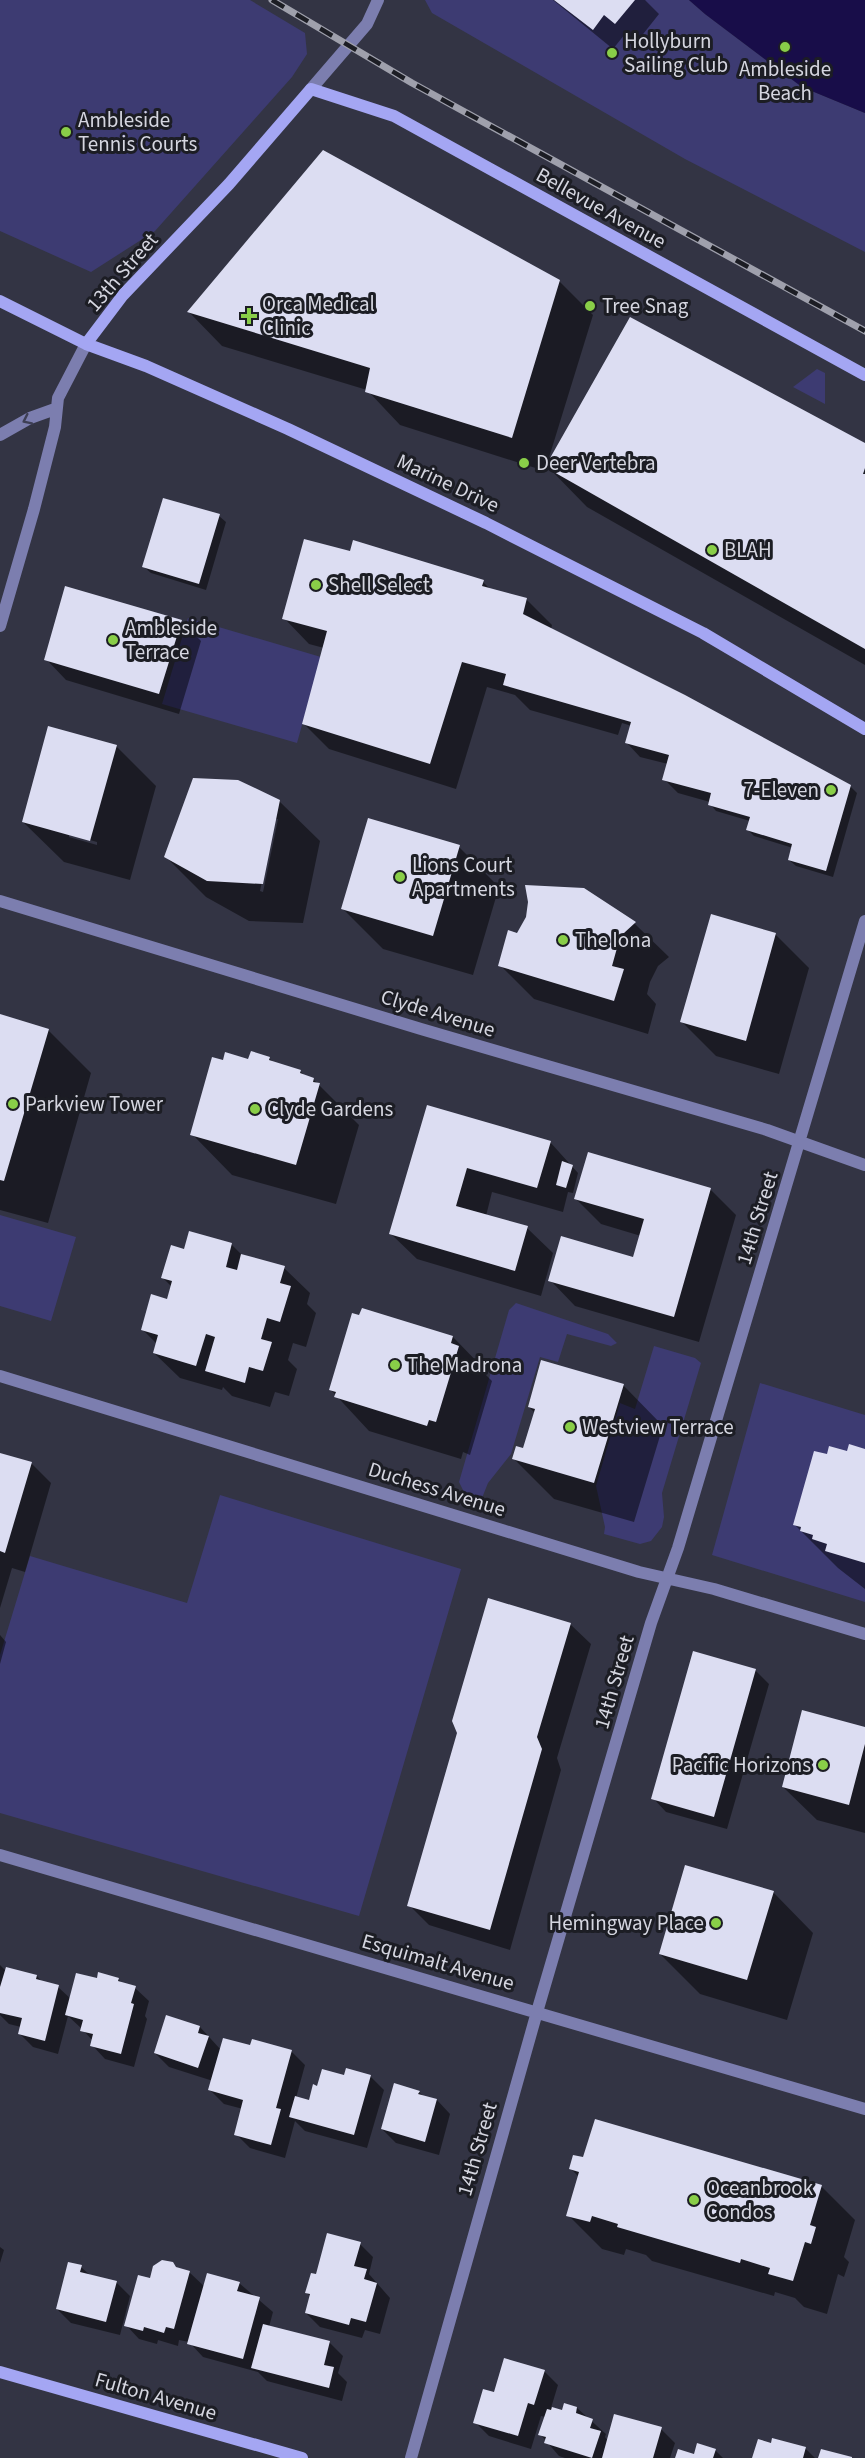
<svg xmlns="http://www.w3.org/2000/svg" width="865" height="2458" font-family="'Source Sans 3',sans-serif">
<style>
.green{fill:#3d3b72}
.water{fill:#180d49}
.shadow{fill:#0007;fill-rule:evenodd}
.building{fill:#dcddf2}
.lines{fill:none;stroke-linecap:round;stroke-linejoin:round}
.street{stroke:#7c7eaf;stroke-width:12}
.secondary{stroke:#a4a6f3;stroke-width:12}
.rail-casing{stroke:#9fa0ac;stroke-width:7}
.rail{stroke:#1c1d24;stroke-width:4.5;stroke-dasharray:14;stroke-linecap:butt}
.oneway{stroke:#3e3f55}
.poi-dot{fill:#89ce48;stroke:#1c1d24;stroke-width:2}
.labels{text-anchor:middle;stroke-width:6;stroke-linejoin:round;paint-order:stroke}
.poi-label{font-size:21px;fill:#d5d6e0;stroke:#1c1d24;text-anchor:start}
.street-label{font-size:21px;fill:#d5d6e0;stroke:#1c1d24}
</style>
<rect width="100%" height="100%" fill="#333444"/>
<!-- green -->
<path class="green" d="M0,0H250L305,33L307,54L292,77L155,231L91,272L0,231Z
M425,0H689L705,14L802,87L865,113V252L685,159L432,13Z
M817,369L825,373V404L793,387Z
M188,618L321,657L297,743L162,704Z
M0,1215L76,1237L51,1321L0,1306Z
M516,1303L608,1334L617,1343L611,1346L567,1334L558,1362L540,1357L511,1454L488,1483L482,1498L464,1492L459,1482L509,1310Z
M654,1346L695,1358L701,1363L662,1493L664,1517L662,1527L651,1541L640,1544L604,1534L605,1527L596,1486L620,1403L635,1409Z
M760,1383L865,1415V1602L712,1555Z
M220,1495L461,1569L359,1916L0,1813V1655L30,1556L187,1603Z"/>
<!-- water -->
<path class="water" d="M689,0H865V113L802,87L705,14Z"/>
<!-- shadow -->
<path class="shadow" d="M553,0H645L659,14L636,43L625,34L613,49Z
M559,281L593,315L547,464L865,445V665L587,507L547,466L545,471L400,425L367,390L222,346L189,312Z
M219,516L226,522L206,590L151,573L144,567Z
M483,582L491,590L526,599L552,625L551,629L850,786L857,793L833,877L796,866L789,860L793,848L754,836L748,830L750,821L716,811L710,804V802L678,793L664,779L668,764L640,757L627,743L632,726L622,723L618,735L530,710L515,695L487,687L456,789L329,749L304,724L324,648L309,644L284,618Z
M181,621L201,641L179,714L66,680L46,659Z
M116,746L156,786L130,880L64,862L23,822ZM69,834L97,842V845L69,837Z
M279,801L320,841L303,923L249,921L206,897L166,857ZM275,819H278L263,892L260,891Z
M459,847L499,887L473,975L383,949L343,909Z
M583,890L635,924L669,957L658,966L650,982L647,994L656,1004L648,1034L534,999L500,965Z
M712,916L776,935L809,968L779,1074L716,1056L682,1022Z
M0,1016L48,1030L91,1073L48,1223L0,1210Z
M269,1058L275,1064L300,1071L306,1077L313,1079L359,1125L336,1204L232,1175L192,1134L249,1061Z
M428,1107L550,1142L578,1173L573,1193L568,1192L563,1212L492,1192L486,1216L527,1228L553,1253L541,1296L417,1259L391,1234Z
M710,1189L736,1215L699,1342L575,1306L550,1280L634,1259L641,1236L601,1224L576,1199Z
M190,1233L232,1245L243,1256L284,1268L310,1293L307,1304L316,1313L306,1347L293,1343L288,1360L297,1369L289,1396L275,1392L270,1407L232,1396L223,1387L222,1390L180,1378L154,1353L157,1344L142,1329L168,1301L172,1287L163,1278L185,1251Z
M453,1337L486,1371L485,1374L492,1381L470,1455L463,1452L461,1459L369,1431L331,1390Z
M623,1385L663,1426L634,1522L554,1499L514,1459L524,1449L535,1413L529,1407Z
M865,1450V1589L838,1568L795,1525L828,1456Z
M0,1454L31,1463L51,1483L25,1572L12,1568L0,1608Z
M570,1624L591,1644L557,1758L561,1770L510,1950L429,1925L409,1905Z
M0,1635L6,1642L0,1664Z
M755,1670L769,1684L727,1829L666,1812L653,1798Z
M865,1728V1833L817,1820L783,1787Z
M773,1892L813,1933L787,2020L700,1994L660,1954Z
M0,1965L6,1971L37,1976L42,1982L58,1987L71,1999L98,1980L118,1979L123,1984L135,1988L149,2001L145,2016L147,2019L134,2067L105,2059L92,2045L93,2041L82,2029L68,2016L58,2054L33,2047L19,2033L21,2027L9,2024L0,2015Z
M167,2017L200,2027L221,2050L251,2047L291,2051L305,2065L296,2098L310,2101L345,2076H370L384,2090L367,2148L305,2131L295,2121L285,2158L250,2148L236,2134L243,2109L224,2104L210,2090L213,2081L169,2067L155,2053Z
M419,2092L424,2097L437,2100L450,2114L439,2155L396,2143L382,2129Z
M571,2169L821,2186L855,2220L844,2257L849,2262L844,2277L838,2274L827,2314L804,2307L795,2298L775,2292L774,2296L652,2261L646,2255L626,2249L624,2255L602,2249L568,2215L579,2177Z
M360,2244L373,2257L369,2274L390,2298L380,2334L365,2330L362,2338L320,2327L306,2313L311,2297L307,2293L317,2276Z
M0,2247L4,2250L0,2263Z
M81,2267L91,2276L116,2282L130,2296L120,2335L71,2323L57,2309Z
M177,2269L189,2272L205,2287L239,2283L273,2312L269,2327L329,2342L343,2356L338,2373L347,2382L342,2401L267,2381L258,2372L203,2357L189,2342L179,2340L178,2346L158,2340L157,2344L139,2339L126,2325L151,2280Z
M544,2371L558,2385L551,2408L563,2411L577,2408L606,2434L605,2437L608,2441L661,2429L675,2443L670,2458H565L559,2456L540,2434L545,2417L541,2416L531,2449L489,2436L475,2422L495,2394Z
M772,2444L805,2448L815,2458H754Z
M715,2450L723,2458H677L695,2456Z"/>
<!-- building -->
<path class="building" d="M554,0H635L615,24L604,15L593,30Z
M323,150L560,280L512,438L365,392L370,368L187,312Z
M630,317L865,443V468L863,474H865V649L545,467Z
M163,498L220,514L199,584L142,567Z
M304,539L350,551L353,540L484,580L482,586L527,598L523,614L685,695L851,785L826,871L788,860L792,844L746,830L750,817L708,805L711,793L662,780L669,755L625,743L631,722L503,685L506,674L462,662L430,764L302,724L327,631L282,619Z
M65,586L182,620L159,694L44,660Z
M48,726L117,745L90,841L22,822Z
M193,778L238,780L280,800L263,884L207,881L164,857Z
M368,818L460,845L433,936L341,909Z
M525,885L584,888L636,922L624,933L617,948L612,966L624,969L614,1001L498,966L508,930L517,933L526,917L528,902Z
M711,914L776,933L746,1041L680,1022Z
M0,1014L49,1029L4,1181L0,1180Z
M251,1051L270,1057L269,1060L301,1070L300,1073L314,1078L313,1082L320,1083L296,1165L190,1135L212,1057L223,1060L225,1052L248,1059Z
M427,1105L551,1141L537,1188L467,1168L456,1206L528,1226L515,1271L389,1234Z
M588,1152L711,1188L674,1317L548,1281L561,1236L633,1257L644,1219L574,1199Z
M562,1161L573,1165L566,1188L556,1185Z
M189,1231L232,1243L226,1267L237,1270L241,1254L285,1266L280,1283L291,1286L280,1322L267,1318L261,1339L272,1342L263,1371L249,1367L245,1383L205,1371L215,1337L206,1334L196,1366L153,1353L158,1335L141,1330L151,1294L167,1299L172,1281L161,1278L171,1245L184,1249Z
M362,1308L453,1336L451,1343L459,1346L436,1422L429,1420L427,1426L334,1397L336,1392L329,1390L352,1313L359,1315Z
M541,1360L624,1384L594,1483L512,1459L516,1446L523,1448L535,1409L528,1407Z
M849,1444L865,1449V1563L825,1551L827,1544L812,1539L813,1535L800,1531L801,1527L793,1525L814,1451L827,1454L829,1446L847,1451Z
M0,1453L32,1462L5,1553L0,1551Z
M488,1598L571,1623L537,1737L542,1749L490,1930L407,1906L457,1733L452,1721Z
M693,1651L756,1669L714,1817L651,1799Z
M802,1710L865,1727V1744L849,1805L782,1787Z
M685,1865L774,1891L747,1980L659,1954Z
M6,1967L37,1975L36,1979L59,1985L45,2041L18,2034L22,2018L0,2013V1987Z
M98,1972L119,1978L118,1981L136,1986L131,2003L134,2004L121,2054L90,2046L93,2034L80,2031L83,2020L65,2015L76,1973L97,1978Z
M166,2015L200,2026L198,2033L209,2036L198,2068L154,2053Z
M223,2038L250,2045L252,2039L292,2050L276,2108L281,2109L271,2145L234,2135L243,2100L208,2090Z
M346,2068L371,2075L354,2135L289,2117L295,2096L309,2100L313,2084L317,2086L322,2069L344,2075Z
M394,2083L420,2091L418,2094L437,2099L425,2142L381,2129Z
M595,2119L822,2185L810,2225L816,2227L811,2244L805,2242L793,2281L768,2274L770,2268L741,2259L740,2263L617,2227L618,2224L592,2216L590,2222L566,2216L579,2172L569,2169L573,2155L583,2157Z
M327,2233L361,2242L354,2266L367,2269L364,2279L377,2283L366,2322L351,2318L349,2325L305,2313L310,2294L305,2293L311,2273L316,2274Z
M162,2260L173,2262L176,2267L190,2271L174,2329L166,2327L164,2333L144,2327L143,2331L124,2326L138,2275L150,2278L153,2266Z
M68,2262L82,2265L80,2272L117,2281L106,2322L56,2309Z
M207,2273L240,2282L237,2291L260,2297L243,2359L187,2344Z
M263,2324L330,2341L324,2365L334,2367L329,2388L251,2368Z
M504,2358L545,2370L534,2405L528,2403L518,2436L473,2423L483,2389L494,2392Z
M564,2403L577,2407L576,2413L593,2419L590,2428L601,2431L592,2458L544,2443L546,2437L538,2435L547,2409L551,2410L552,2407L562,2410Z
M614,2414L662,2427L653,2458H602Z
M772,2438L806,2447L803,2458H752L758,2439L771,2443Z
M697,2443L716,2449L713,2458H675L678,2449L694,2454Z
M821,2449L852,2457V2458H818Z"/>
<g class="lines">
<!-- street -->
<path class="street" d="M311,89L367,24L378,0
M0,435L30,418L55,409
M0,626L34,509L55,427L58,398L86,344
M0,901L421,1029L767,1130L865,1165
M0,1376L639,1572L714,1589L865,1634
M0,1855L865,2109
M411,2458L537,2012L651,1623L678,1548L865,921"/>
<!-- secondary -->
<path class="secondary" d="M0,301L86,344L146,366L288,429L486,523L703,633L865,729
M86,344L123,295L229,184L311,89L394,116L865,375
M0,2372L302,2458"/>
<defs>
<path id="rail" d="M272,0L412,83L865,331"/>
</defs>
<!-- rail casing -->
<use href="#rail" class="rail-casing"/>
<!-- rail -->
<use href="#rail" class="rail"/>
</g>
<!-- one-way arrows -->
<defs><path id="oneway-chevron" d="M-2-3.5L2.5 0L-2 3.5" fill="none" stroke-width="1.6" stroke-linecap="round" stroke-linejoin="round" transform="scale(1.5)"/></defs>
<use class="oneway" href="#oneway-chevron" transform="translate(27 420) rotate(154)"/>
<!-- markers -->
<g class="poi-dot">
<circle cx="785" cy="47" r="6"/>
<circle cx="612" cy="53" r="6"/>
<circle cx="66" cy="132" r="6"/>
<circle cx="590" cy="306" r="6"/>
<path d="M246 307h6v6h6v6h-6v6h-6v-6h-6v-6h6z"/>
<circle cx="524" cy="463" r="6"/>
<circle cx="712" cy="550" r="6"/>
<circle cx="316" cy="585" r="6"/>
<circle cx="113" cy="640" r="6"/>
<circle cx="831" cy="790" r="6"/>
<circle cx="400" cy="877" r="6"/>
<circle cx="563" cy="940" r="6"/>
<circle cx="13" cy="1104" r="6"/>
<circle cx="255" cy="1109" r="6"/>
<circle cx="395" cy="1365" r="6"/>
<circle cx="570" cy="1427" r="6"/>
<circle cx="823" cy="1765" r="6"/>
<circle cx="716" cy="1923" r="6"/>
<circle cx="694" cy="2200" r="6"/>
</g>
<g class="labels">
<!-- poi labels -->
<g class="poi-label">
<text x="624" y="48">Hollyburn<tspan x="624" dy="24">Sailing Club</tspan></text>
<text x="785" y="76" text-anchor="middle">Ambleside<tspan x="785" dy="24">Beach</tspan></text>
<text x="78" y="127">Ambleside<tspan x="78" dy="24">Tennis Courts</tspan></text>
<text x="262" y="311">Orca Medical<tspan x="262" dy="24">Clinic</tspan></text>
<text x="602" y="313">Tree Snag</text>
<text x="536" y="470">Deer Vertebra</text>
<text x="724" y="557">BLAH</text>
<text x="328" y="592">Shell Select</text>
<text x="125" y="635">Ambleside<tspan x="125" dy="24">Terrace</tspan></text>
<text x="819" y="797" text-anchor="end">7-Eleven</text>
<text x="412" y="872">Lions Court<tspan x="412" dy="24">Apartments</tspan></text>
<text x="575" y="947">The Iona</text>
<text x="25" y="1111">Parkview Tower</text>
<text x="267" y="1116">Clyde Gardens</text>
<text x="407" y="1372">The Madrona</text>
<text x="582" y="1434">Westview Terrace</text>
<text x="811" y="1772" text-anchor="end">Pacific Horizons</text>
<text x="704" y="1930" text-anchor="end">Hemingway Place</text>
<text x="706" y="2195">Oceanbrook<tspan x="706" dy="24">Condos</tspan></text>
</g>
<!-- street labels -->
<g class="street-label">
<text transform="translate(601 208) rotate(29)" y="7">Bellevue Avenue</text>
<text transform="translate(122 272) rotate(-49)" y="7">13th Street</text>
<text transform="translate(448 483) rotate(25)" y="7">Marine Drive</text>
<text transform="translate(438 1013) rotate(17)" y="7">Clyde Avenue</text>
<text transform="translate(757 1218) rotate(-73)" y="7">14th Street</text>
<text transform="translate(437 1489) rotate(17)" y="7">Duchess Avenue</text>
<text transform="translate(614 1682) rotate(-74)" y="7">14th Street</text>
<text transform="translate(438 1962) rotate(16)" y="7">Esquimalt Avenue</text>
<text transform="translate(477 2149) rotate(-74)" y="7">14th Street</text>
<text transform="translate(156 2396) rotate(16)" y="7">Fulton Avenue</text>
</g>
</g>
</svg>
